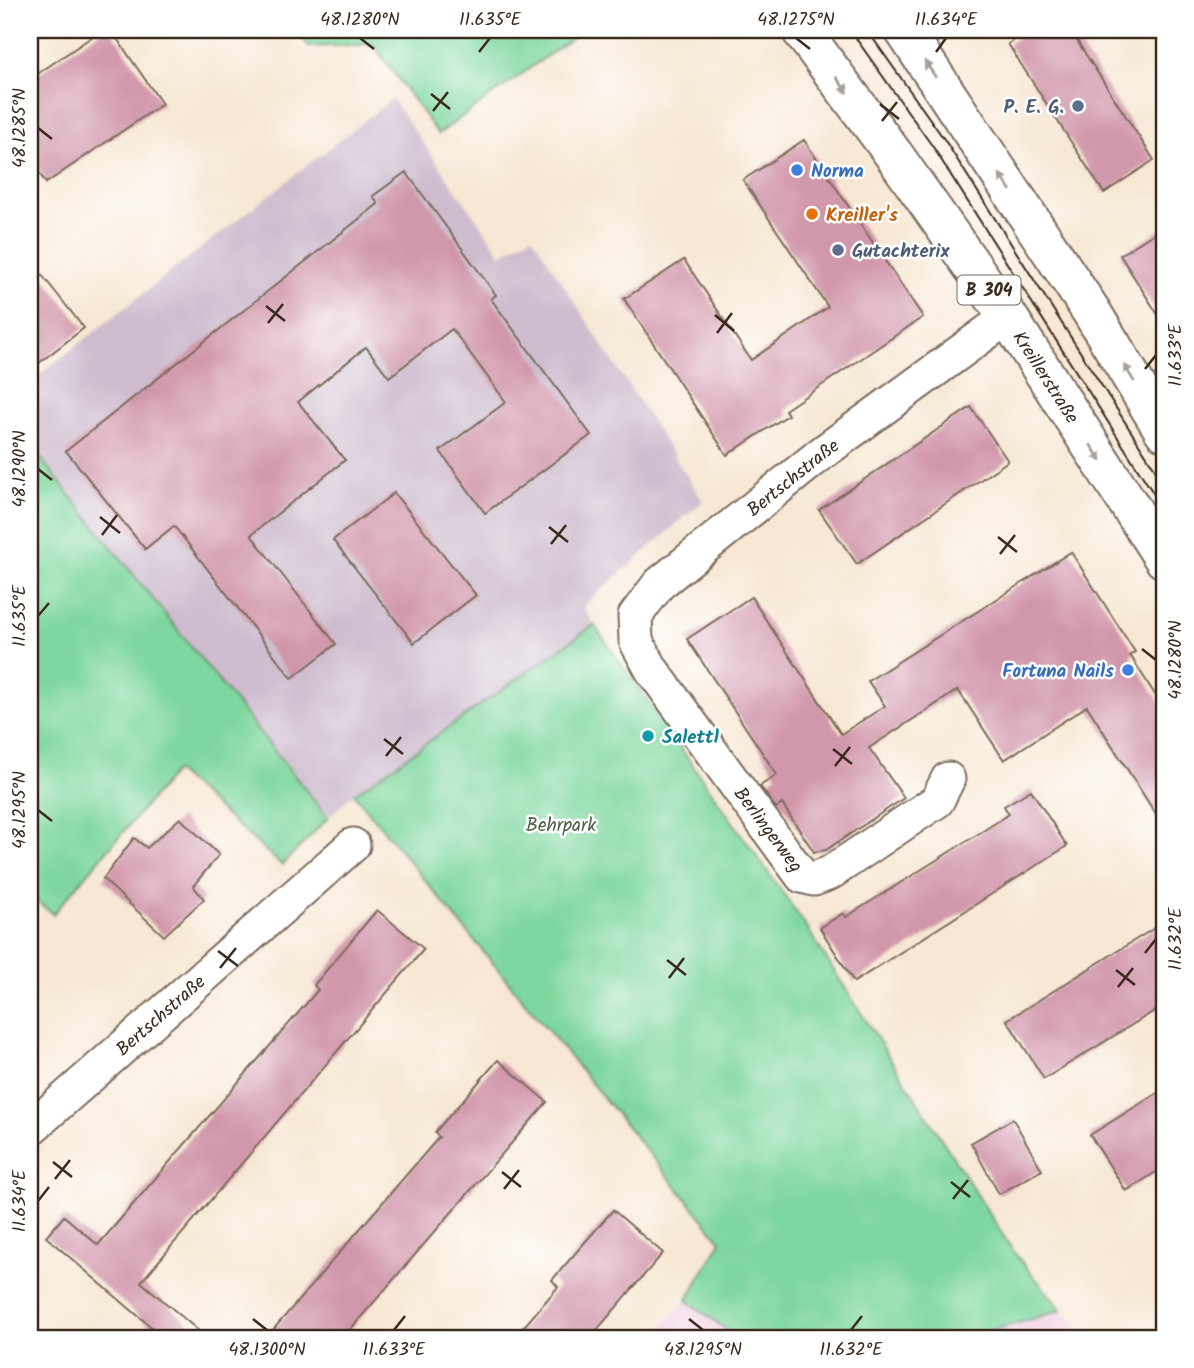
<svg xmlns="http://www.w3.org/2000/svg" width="1194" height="1368" font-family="Kalam,sans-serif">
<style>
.built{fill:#f2cfe1}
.industrial{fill:#cfbdcf}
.green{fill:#7ed79e;stroke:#5c805e;stroke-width:2}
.building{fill:#d197aa}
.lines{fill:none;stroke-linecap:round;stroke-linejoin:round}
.minor-casing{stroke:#7d6c5d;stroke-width:37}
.major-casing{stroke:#7d6c5d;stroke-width:42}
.minor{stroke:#fff;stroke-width:33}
.major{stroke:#fff;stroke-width:38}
.tram{stroke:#3b2a1e;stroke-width:2}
.oneway{fill:#a79f9a}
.ticks{fill:none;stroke:#3b2a1e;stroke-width:2.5}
.service-dot{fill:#5c6f8a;stroke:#fff;stroke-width:2.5}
.shop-dot{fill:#3f7fe0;stroke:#fff;stroke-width:2.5}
.food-dot{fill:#e8710a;stroke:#fff;stroke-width:2.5}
.culture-dot{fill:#0f9aa8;stroke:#fff;stroke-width:2.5}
.labels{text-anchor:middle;stroke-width:5;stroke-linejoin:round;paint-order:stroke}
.shield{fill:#fff;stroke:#766a62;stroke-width:2}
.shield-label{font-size:18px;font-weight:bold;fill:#3b2a1e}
.service-label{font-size:19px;font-weight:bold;fill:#4e5e75;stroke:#fff;text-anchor:end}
.shop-label{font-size:19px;font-weight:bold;fill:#366cbe;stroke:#fff;text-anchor:start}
.food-label{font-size:19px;font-weight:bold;fill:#c56008;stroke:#fff;text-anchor:start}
.street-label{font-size:19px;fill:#3b2a1e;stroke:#fff}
.culture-label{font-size:19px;font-weight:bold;fill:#0d838f;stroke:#fff;text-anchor:start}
.park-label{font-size:19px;fill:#4f5e44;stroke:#fff}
.neatline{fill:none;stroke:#3b2a1e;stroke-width:2.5}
.ticks-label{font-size:18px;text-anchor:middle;fill:#3b2a1e}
</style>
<rect width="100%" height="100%" fill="#fff"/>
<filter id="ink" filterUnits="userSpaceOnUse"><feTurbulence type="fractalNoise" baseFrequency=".0143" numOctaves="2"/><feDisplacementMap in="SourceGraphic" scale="14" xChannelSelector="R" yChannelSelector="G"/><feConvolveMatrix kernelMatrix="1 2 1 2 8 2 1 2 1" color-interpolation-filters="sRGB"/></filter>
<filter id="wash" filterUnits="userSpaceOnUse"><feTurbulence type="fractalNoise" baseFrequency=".00686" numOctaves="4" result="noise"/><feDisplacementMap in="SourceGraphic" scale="28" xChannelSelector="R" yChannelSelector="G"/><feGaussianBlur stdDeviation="1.57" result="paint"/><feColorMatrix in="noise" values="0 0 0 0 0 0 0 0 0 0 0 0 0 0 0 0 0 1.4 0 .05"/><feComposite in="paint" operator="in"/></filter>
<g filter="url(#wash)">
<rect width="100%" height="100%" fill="#f7e7d3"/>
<!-- built -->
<path class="built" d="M687,1300L737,1338H651Z
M1062,1310L1089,1338H967Z"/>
<!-- industrial -->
<path class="industrial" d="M392,99L501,254L532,236L703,501L583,606L594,625L356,791L328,818L30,445V382Z"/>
<!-- green -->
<path class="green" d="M297,30H583L438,134L373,44L309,47Z
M30,445L328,818L282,865L175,771L53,914L30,896Z
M594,625L801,919L1015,1254L1062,1310L967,1338H737L687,1300L721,1241L354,794Z"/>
<g id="blocks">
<!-- building -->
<path class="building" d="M102,30H111L162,104L46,183L30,160V79Z
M1029,30H1070L1154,160L1104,193L1008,44Z
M804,140L923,317L785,410L788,415L727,455L624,299L684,260L751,360L828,307L743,180Z
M406,172L496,295L491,299L591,435L485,513L440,451L506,402L452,329L389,377L366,347L298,402L345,460L251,535L336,644L292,678L174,526L145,549L66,451L378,204L373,196Z
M1164,227V324L1120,255Z
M30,260L84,328L30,370Z
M971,407L1008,461L857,564L819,510Z
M394,493L476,595L414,643L333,540Z
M1071,552L1135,652L1130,655L1164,709V827L1087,706L1004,760L958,690L869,748L904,798L826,850L814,852L782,804L776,808L760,786L777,775L687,639L751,597L841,734L885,706L868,681Z
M1031,790L1067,846L854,982L820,928L843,913L846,917L986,829L1009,814L1004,806Z
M180,818L219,855L193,886L204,899L164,936L103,879L134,838L147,848Z
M377,910L424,949L141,1282L207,1338H164L46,1237L64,1216L98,1245L318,990L314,985Z
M1164,922V1005L1044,1079L1007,1020Z
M498,1060L547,1102L343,1338H266L439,1137L435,1132Z
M1164,1089V1167L1126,1191L1090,1135Z
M1013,1119L1042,1170L999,1194L971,1143Z
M613,1210L663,1253L590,1338H514L558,1287L552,1280Z"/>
</g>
</g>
<g filter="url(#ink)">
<use href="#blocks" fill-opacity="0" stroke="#7d6c5d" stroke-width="2"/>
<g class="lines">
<defs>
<g id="minor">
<path id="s1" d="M948,779L937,801L830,873L814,879L802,876L652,670L636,641L635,616L659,584L822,453L1008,317"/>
<path id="s2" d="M30,1129L353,845"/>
</g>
<g id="major">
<path id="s3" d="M801,30L894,155L1008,317L1164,559"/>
<path d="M904,30L1091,311L1164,431"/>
</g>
</defs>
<!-- minor casing -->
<use href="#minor" class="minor-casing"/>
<!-- major casing -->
<use href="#major" class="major-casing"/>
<!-- minor -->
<use href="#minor" class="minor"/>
<!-- major -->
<use href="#major" class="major"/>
<!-- tram -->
<path class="tram" d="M850,30L933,147L1164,510
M867,30L944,139L1164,483"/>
</g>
<!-- one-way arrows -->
<defs><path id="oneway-solid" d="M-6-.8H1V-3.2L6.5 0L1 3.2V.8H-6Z" transform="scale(1.75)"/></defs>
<g class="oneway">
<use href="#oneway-solid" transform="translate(930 69) rotate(-124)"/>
<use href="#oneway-solid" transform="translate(842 85) rotate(53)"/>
<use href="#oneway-solid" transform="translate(1005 182) rotate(-124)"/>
<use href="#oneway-solid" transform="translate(1129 373) rotate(-121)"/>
<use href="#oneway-solid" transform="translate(1096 453) rotate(57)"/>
</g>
</g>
<!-- ticks -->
<path class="ticks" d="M360,38L374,49M796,38L810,49M479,52L490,38M936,52L946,38M431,94L450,109M880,104L899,119M433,111L448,92M882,121L897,102M38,128L52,139M266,306L285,321M715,315L734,331M268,323L283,304M717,333L732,313M1145,369L1156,355M38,469L52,480M100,517L120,533M549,527L568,542M102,535L117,515M998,537L1017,552M551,544L566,525M1000,554L1015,535M38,616L49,603M1142,649L1156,660M384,739L403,754M833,749L852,764M386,756L401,737M835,766L850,747M38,810L52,821M218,951L238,966M1145,953L1156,939M667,960L686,975M220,968L236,948M1116,970L1135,985M669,978L684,958M1118,987L1133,968M53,1162L72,1177M502,1172L521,1187M55,1179L70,1160M951,1182L970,1197M504,1189L519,1170M953,1199L968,1180M38,1201L49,1187M253,1319L267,1330M689,1319L703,1330M394,1330L405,1316M851,1330L862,1316"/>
<!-- markers -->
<g class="service-dot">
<circle cx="1078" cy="106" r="7"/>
<circle cx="838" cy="250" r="7"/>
</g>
<g class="shop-dot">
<circle cx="797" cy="170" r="7"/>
<circle cx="1128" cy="670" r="7"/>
</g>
<circle class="food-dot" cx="812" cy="214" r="7"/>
<circle class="culture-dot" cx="648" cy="736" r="7"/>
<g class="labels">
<!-- shield labels -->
<rect class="shield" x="957.5" y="275.5" width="63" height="29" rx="5"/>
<g class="shield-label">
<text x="989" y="296">B 304</text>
</g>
<!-- service labels -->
<g class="service-label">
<text x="1064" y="113">P. E. G.</text>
<text x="852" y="257" text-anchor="start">Gutachterix</text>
</g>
<!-- shop labels -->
<g class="shop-label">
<text x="811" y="177">Norma</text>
<text x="1114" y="677" text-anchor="end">Fortuna Nails</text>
</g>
<!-- food labels -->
<g class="food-label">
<text x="826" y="221">Kreiller's</text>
</g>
<!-- street labels -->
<g class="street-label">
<text dy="7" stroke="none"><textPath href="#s3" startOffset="425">Kreillerstraße</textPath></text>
<text dy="7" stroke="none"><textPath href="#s1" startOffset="707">Bertschstraße</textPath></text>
<text transform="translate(769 829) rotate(53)" y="7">Berlingerweg</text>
<text dy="7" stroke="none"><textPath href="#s2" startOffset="173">Bertschstraße</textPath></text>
</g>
<!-- culture labels -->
<g class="culture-label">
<text x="662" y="743">Salettl</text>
</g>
<!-- park labels -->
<g class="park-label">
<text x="561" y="831">Behrpark</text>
</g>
</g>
<!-- margin -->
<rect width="1194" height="1368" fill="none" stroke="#fff" stroke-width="77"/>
<rect x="38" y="38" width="1118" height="1292" class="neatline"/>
<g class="ticks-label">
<text x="360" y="25">48.1280°N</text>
<text x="490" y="25">11.635°E</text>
<text x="796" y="25">48.1275°N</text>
<text x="946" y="25">11.634°E</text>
<text transform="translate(19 128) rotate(-90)" y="6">48.1285°N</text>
<text transform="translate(1175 355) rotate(-90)" y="6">11.633°E</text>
<text transform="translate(19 469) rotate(-90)" y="6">48.1290°N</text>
<text transform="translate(19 616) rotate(-90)" y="6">11.635°E</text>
<text transform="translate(1175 660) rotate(-90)" y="6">48.1280°N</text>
<text transform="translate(19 810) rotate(-90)" y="6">48.1295°N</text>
<text transform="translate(1175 939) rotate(-90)" y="6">11.632°E</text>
<text transform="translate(19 1201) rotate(-90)" y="6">11.634°E</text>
<text x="267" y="1355">48.1300°N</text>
<text x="394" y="1355">11.633°E</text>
<text x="703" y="1355">48.1295°N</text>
<text x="851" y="1355">11.632°E</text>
</g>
</svg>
